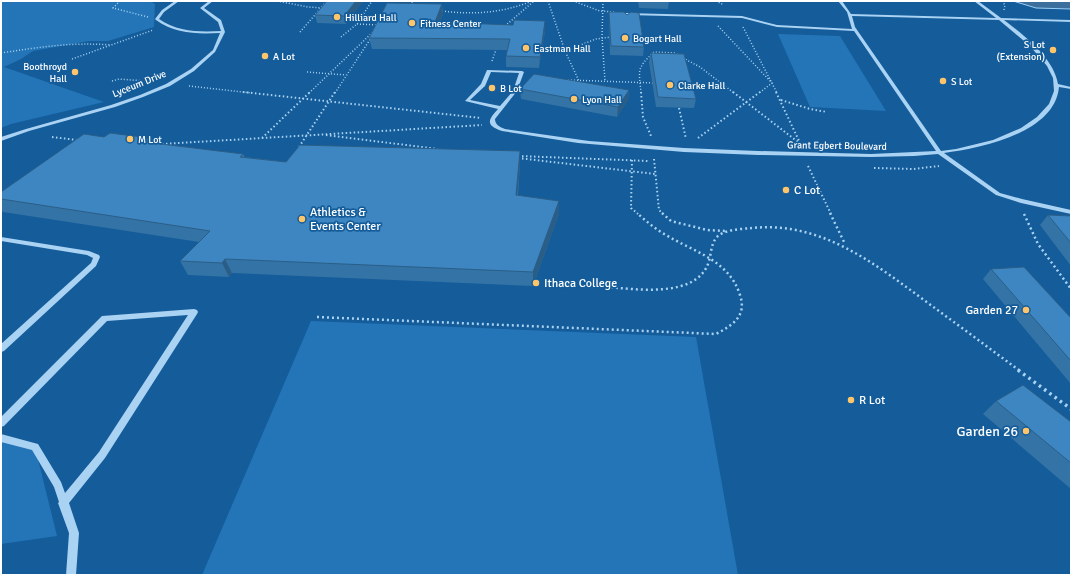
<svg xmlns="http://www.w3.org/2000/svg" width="1072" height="576" font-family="Signika,sans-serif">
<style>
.green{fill:#2375b7}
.water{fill:#3c6f9b;stroke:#9bcef6}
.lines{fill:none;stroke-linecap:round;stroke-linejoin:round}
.path-far3{stroke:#a9d2f3;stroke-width:1.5;stroke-dasharray:1 2;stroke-linecap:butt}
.path-far2{stroke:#a9d2f3;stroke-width:2;stroke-dasharray:1.5 2.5;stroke-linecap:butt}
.path-far1{stroke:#a9d2f3;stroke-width:2.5;stroke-dasharray:2 3;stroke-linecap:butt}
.path{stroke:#a9d2f3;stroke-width:3.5;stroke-dasharray:2.5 4;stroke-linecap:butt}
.minor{fill:#a9d2f3;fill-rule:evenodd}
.wall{fill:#3473a6}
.shaded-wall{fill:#2b5e87}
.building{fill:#3d86c1;stroke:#2b5e87}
.poi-dot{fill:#ffc56b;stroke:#145c9a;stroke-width:1.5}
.labels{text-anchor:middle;stroke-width:3.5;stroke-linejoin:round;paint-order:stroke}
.far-poi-label{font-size:10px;fill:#fff;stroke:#145c9a;text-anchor:start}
.far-street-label{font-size:10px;fill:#fff;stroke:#145c9a}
.poi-label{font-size:12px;fill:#fff;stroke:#145c9a;text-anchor:start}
.near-poi-label{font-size:14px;fill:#fff;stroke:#145c9a;text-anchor:end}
</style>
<rect width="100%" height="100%" fill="#145c9a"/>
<!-- green -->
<path class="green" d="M1,1H150L155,4L154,27L108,41H89L33,51L21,59L4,67L104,102L11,124L1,128Z
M778,34L840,36L886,111L810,107Z
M311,321L696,337L738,575H202Z
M1,439L35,447L57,536L1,544Z"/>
<!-- water -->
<path class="water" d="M1013,1H1068L1071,2V9L1036,8Z"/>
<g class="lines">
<!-- path-far3 -->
<path class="path-far3" d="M120,1L113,8L148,17
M277,1L308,7L324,8
M409,1L416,5
M548,1L565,51L579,81
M573,1L600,11L616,12
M603,1L602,37L605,81
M716,1L724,5
M1002,1L1005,5L1004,10
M442,11C473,15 503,13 532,1
M357,24L378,25
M505,26L534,1
M718,26L772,83L759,93
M743,27L777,93
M300,32L327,1
M341,37L357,24L372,1
M565,51L596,39L611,37
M1,53C40,47 71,42 111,45
M683,58L700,67L734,93
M72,59L153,30
M492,61L497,47
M307,72L346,75
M568,80L655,83
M112,81L119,79L145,81
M189,86L252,93
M309,93L374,31
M335,93L371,38
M641,93C639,69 636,69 654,52L675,53L679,55"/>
<!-- path-far2 -->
<path class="path-far2" d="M243,92L481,118
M641,92L643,117L651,136
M733,92L798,142
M776,92L800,143
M781,100L810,109L827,112
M679,108L686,139
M326,135L438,149
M52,137L77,140
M262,138L310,92
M698,138L760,92
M162,144L482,125
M299,147L335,92
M518,156L649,161
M518,158L655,174
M654,159L659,210L663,214
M632,160L631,208L638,214
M808,166L831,214
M874,168L913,169L939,166"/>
<!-- path-far1 -->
<path class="path-far1" d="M662,213L671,221L707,230L726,231
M830,213L845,244
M1024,214L1038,244L1071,289
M606,287C636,289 698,299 709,261C712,250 711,238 723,233C732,229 743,229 752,228C822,221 875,264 928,303C958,325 989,348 1020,371
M317,317L716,334C733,325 747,316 740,295C729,260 694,252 666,235C655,229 646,221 637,213"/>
<!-- path -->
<path class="path" d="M1018,370L1071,409"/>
<!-- minor -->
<path class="minor" d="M175,1H179L164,12L159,19C178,32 199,32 221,31L218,22L200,8L209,1H213L204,8L221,20L225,32L215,52L194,71L170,86L143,97L115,107L29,131L1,141V137L26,129L111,105L140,95L166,84L191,69L213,50L220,33C197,34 175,34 156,20L155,19L162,10Z
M838,1H842L851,14L996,18L974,1H978L1001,18L1071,20V22L1004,20C1024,35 1054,58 1058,84L1071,87V89L1059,87C1055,133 981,148 944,153L1000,193L1022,199L1071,210V214L1021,203L996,195L938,154L914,156L871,157L758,155L684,152L578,143L502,131C485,125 488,120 498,109L465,101L481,84L487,70L522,71L524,72L517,91L495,119C495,125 500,127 505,129L589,141L684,148L758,151L871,154L936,151L854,31L777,27L742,18L628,15L629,21L627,22L625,21L624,14L626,13L742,16L777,25L852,29L847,12ZM852,16L999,20L1030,46L1047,66L1053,78L1054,91L1049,104L1037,117L1021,128L993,140L956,149L941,151L855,27ZM491,72L519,73L513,91L500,106L470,100L485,86Z
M1,237L89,251L99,255L100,257L96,266L4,351L1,352V344L91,263L93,258L87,255L1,241Z
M194,309L197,310L198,312L197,314L105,458L69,503L79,533L76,575H66L69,533L58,503L59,502L54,487L32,450L1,442V434L38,444L61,482L65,493L99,452L188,315L107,321L4,426L1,427V417L102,316Z"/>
</g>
<!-- wall -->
<path class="wall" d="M363,1L346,24L317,23L315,15Z
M638,1H669L668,9L639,8Z
M442,4L443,14L440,22L545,31L539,68L506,67V56L507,50L372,49L369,38Z
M609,12L644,47L643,56L610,55L609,20Z
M651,53L696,99L694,108L656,107L649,62Z
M520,89L629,90L628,100L617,117L521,99Z
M104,137L243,154L245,157L286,162L520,151V164L518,196L559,214L533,286L232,273L229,277L188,275L180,261L199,242L3,212L1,210V192Z
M1048,215L1071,216V266L1040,225Z
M991,269L1071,318V384L983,279Z
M996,401L1071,422V489L983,414Z"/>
<!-- shaded-wall -->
<path class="shaded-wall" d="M356,1H363L346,24L344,16Z
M442,4L443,14L436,32L435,22Z
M545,21V31L539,68L540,57Z
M629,90L628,100L617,117L618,107Z
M157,139L164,152L153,143Z
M520,151V164L516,209V195Z
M559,201V214L533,286V272Z
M225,259L232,273L229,277L222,263Z"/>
<!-- building -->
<path class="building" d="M327,1H356L344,16L315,15Z
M387,3L442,4L435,22L513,25L514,20L545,21L540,57L506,56L510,39L369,38Z
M609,12H624L627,15L631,12L639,13L644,47L611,46Z
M651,53L684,54L696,99L658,97Z
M534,74L629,90L618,107L520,89Z
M110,133L157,139L153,143L243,154L240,157L286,162L300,145L520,151L516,195L559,201L533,272L225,259L222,263L180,261L210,231L1,199V192L84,134L104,137Z
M1048,215L1071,216V243Z
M1024,267L1071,318V361L991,269Z
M1023,385L1071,422V463L996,401Z"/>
<!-- markers -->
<g class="poi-dot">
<circle cx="337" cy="17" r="4"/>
<circle cx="412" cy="23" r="4"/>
<circle cx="625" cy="38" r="4"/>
<circle cx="526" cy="48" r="4"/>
<circle cx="1053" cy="50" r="4"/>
<circle cx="265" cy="56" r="4"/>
<circle cx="75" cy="72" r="4"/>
<circle cx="943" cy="81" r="4"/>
<circle cx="670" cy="85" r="4"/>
<circle cx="492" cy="88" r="4"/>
<circle cx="574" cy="99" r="4"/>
<circle cx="130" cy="139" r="4"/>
<circle cx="786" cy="190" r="4"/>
<circle cx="302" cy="219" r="4"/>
<circle cx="536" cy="283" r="4"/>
<circle cx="1026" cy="310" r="4"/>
<circle cx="851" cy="400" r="4"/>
<circle cx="1026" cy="431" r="4"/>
</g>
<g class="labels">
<!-- far-poi labels -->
<g class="far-poi-label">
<text x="345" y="21">Hilliard Hall</text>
<text x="420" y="27">Fitness Center</text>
<text x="633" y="42">Bogart Hall</text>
<text x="1045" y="48" text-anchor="end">S Lot<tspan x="1045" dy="12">(Extension)</tspan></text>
<text x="534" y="52">Eastman Hall</text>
<text x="273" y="60">A Lot</text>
<text x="67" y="70" text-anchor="end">Boothroyd<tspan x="67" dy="12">Hall</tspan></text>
<text x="951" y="85">S Lot</text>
<text x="678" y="89">Clarke Hall</text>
<text x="500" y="92">B Lot</text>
<text x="582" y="103">Lyon Hall</text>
<text x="138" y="143">M Lot</text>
</g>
<!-- far-street labels -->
<g class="far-street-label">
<text transform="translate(139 83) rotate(-22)" y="4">Lyceum Drive</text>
<text transform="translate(837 145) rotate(1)" y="4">Grant Egbert Boulevard</text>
</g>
<!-- poi labels -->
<g class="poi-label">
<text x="794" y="194">C Lot</text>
<text x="310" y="216">Athletics &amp;<tspan x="310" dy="14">Events Center</tspan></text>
<text x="544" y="287">Ithaca College</text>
<text x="1018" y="314" text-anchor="end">Garden 27</text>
<text x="859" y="404">R Lot</text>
</g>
<!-- near-poi labels -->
<g class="near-poi-label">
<text x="1018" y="436">Garden 26</text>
</g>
</g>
<!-- border -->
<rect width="1072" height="576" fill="none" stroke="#ffffff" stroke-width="4"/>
</svg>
